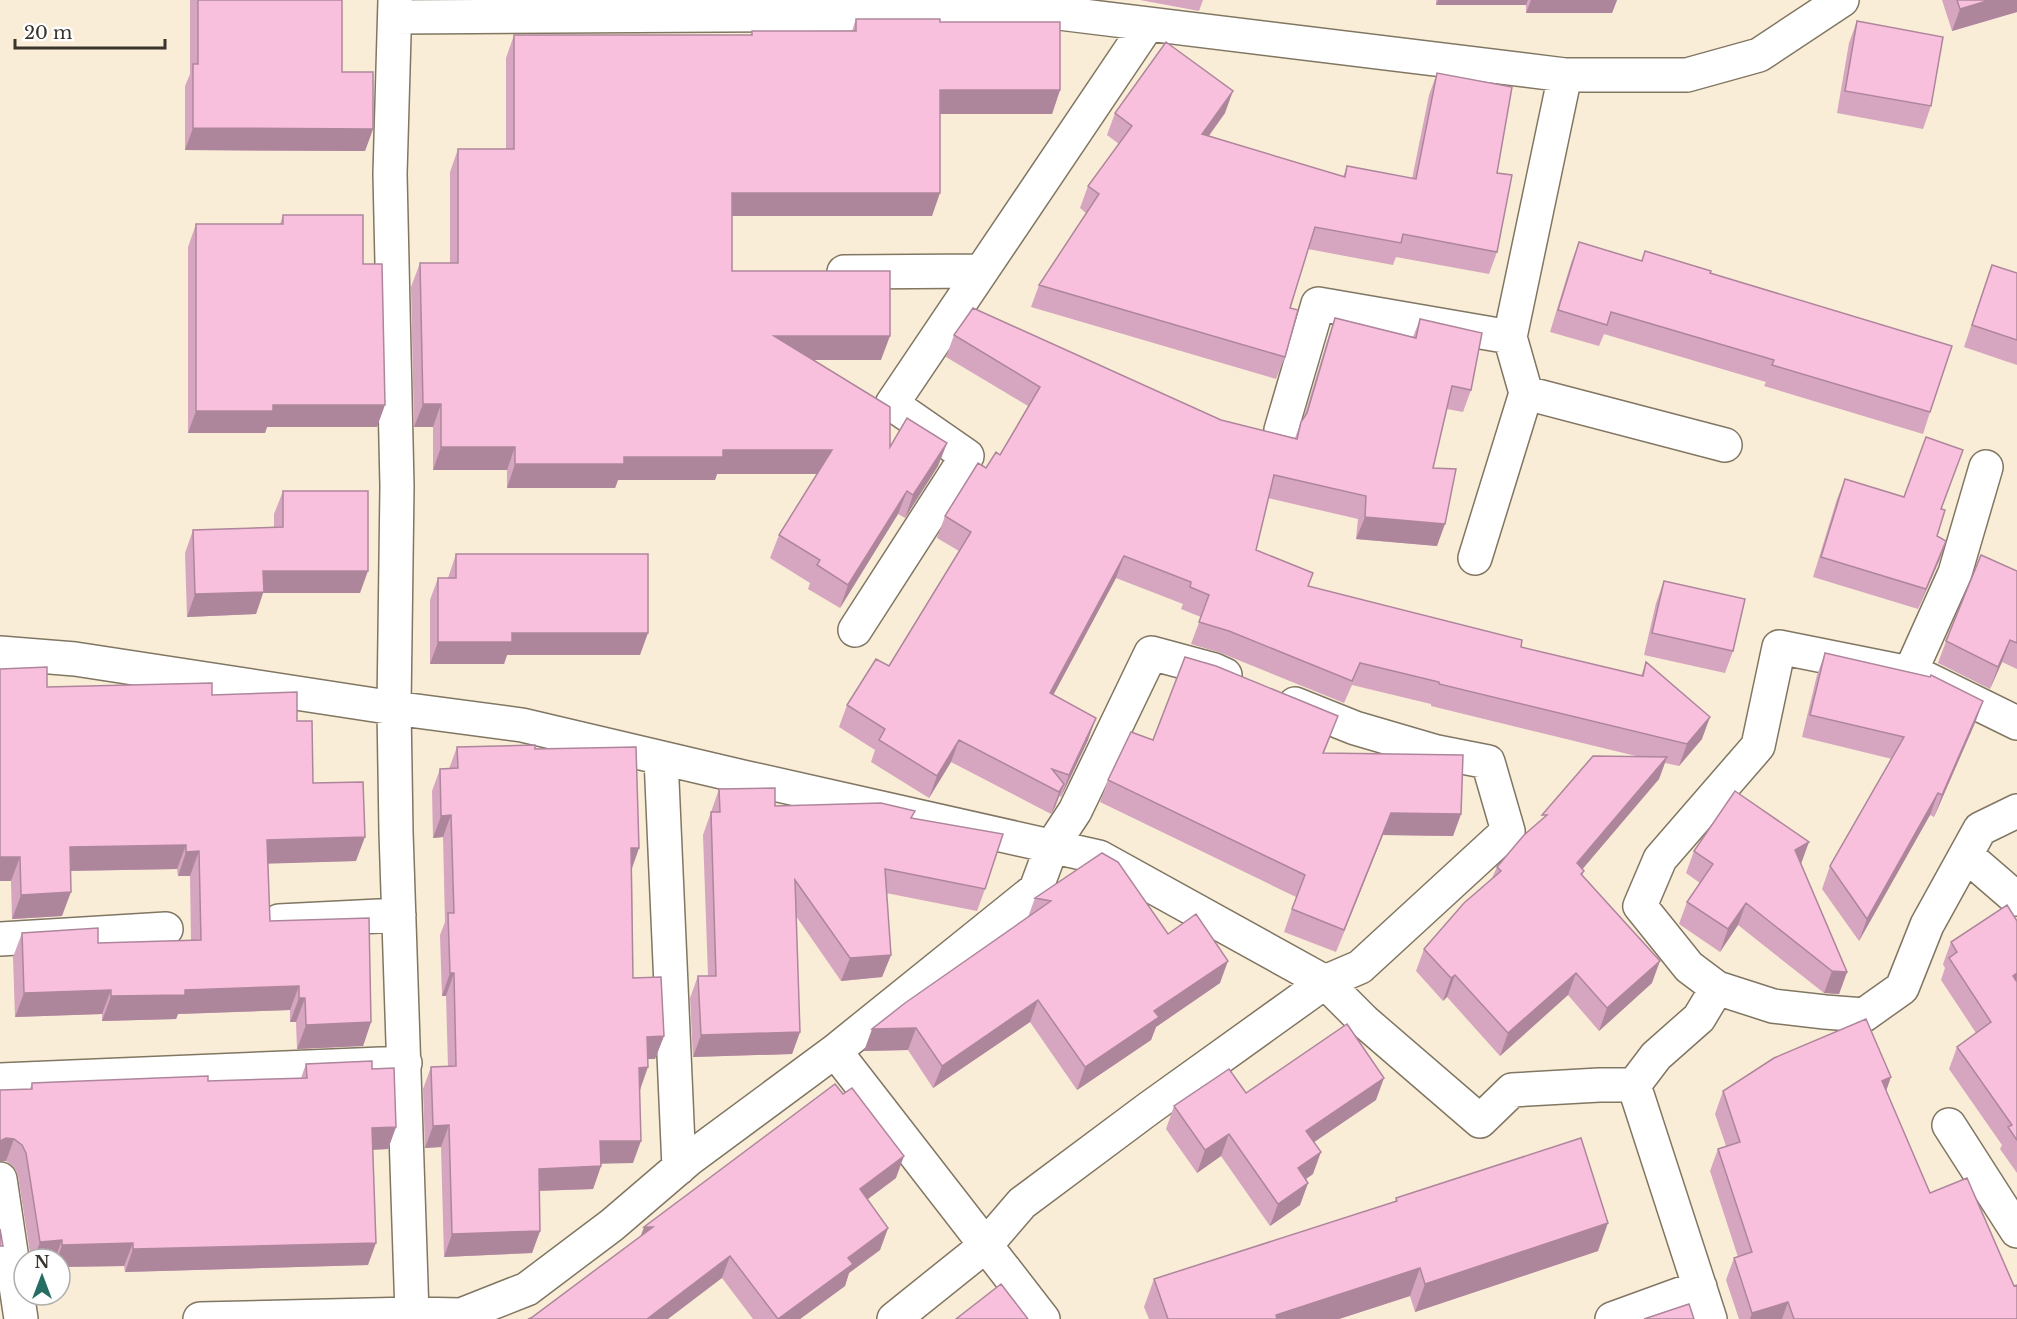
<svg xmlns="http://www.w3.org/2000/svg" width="2017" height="1319" font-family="'Libre Baskerville',serif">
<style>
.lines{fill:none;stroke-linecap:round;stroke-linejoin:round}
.minor-casing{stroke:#807662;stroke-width:36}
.minor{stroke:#fff;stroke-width:33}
.wall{fill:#d6a5bf}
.shaded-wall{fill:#ae869b}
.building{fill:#f9c0de;stroke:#ae869b;stroke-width:1.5}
</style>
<rect width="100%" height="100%" fill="#f9edd7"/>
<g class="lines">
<defs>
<path id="minor" d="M395,17L1059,13L1565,75H1687L1759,55L1842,0
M844,272L981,271
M1526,393L1725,445
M1281,430L1318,304L1510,337L1565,75
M1475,558L1526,393L1510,337
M855,630L967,456L892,404L1148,24
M0,653L75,659L394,708L522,725L743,777L1099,857L1325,982L1148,1109L1022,1203L985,1246L894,1319
M1910,673L1955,573L1986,467
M1295,704L1355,728L1437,752L1488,762L1508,831L1360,967L1325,982L1364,1021L1480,1121L1512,1090L1599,1085H1634L1710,1319
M2017,723L1919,675L1779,647L1758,746L1660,859L1640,906L1689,967L1717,988L1773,1006L1825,1012L1864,1015L1902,988L1927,925L1980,829L2017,811
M661,758L679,1168
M1966,855L2017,899
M279,921L399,915
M0,939L166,929
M835,1051L1036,889L1052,846L1075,811L1151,653L1214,670L1225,675
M0,1080L405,1063
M1634,1085L1656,1056L1699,1018L1717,988
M1949,1125L2017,1231
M0,1179L21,1319
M412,1314L461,1315L527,1289L612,1225L689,1159L835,1051L1043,1319
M200,1319L412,1314L396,832L394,708L397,486L390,174L395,0
M1612,1319L1700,1287"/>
</defs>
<!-- minor casing -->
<use href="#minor" class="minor-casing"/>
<!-- minor -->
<use href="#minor" class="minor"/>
</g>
<!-- wall -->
<path class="wall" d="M190,0H342V72L373,129L365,151L185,150V86L190,74Z
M1140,0H1203L1199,11Z
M1436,0H1617L1612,13H1526V5H1436Z
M1942,0H2017V12L1952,31Z
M856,19L940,22L1060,90L1052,114H940L932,216H732V271L881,360H812L890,447L947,443L938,466L905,518L898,514L840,608L808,589L810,583L770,558L779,535L817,474H717L715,480H618L615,488H507V470H433V427H414L411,287L420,263H450V172L458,149H506V58L514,35H751L752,31H852Z
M1857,21L1931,106L1923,129L1837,113L1849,43Z
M1437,73L1497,173V252L1489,274L1396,257L1393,265L1308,249L1290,308L1285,357L1276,379L1031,307L1039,285L1086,213L1080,208L1088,186L1119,144L1107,135L1115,113H1225L1209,136L1343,177L1347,166L1412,179L1429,95Z
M283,215L363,264L377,427H267L265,433H188V247L196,224H280Z
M1579,242L1641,261L1710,273L1930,412L1923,434L1764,386L1766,382L1604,334L1599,346L1550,332L1571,263Z
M2017,273V365L1964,347L1984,287Z
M1335,318L1413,337L1420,319L1471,390L1463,412L1447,409L1433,468L1437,546L1356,539L1358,519L1268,498L1256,550L1308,586L1521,647L1641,676L1646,662L1702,739L1679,766L1665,763L1659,779L1582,869L1584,871L1582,876L1652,983L1599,1031L1568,995L1500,1056L1447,997L1443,1001L1416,971L1424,949L1492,878L1497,867L1640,757L1431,706V704L1352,685L1344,703L1221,653L1191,644L1201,617L1181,609L1183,604L1116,578L1053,695L1088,740L1061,797L1059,796L1055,807L1051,814L951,762L929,798L871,762L875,750L839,727L847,705L889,666L959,551L937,538L945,516L986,468L1000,455L1028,406L946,357L954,335L1221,420L1295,438L1301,422L1304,417L1327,341Z
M1845,479L1941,509L1937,536L1946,541L1939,561L1918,609L1813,577L1837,499Z
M283,491L360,593H263L256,614L187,617L185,553L193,530L274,527V514Z
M456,554L640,655H507L504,664H430V600L438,578H448Z
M2017,571V669L2002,662L1990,689L1938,663L1946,641Z
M1664,581L1733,651L1725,673L1644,655L1656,603Z
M1825,653L1983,701L1975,723L1934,817L1930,815L1859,941L1822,889L1830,866L1892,759L1802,737L1817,675Z
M47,687L212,695L297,721L313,783L356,861L268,863L270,921L371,1022L363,1046L297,1049L296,1022H290V1010L178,1014L176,1019L102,1021V1014L15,1017L13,957L22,933L98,943L191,941L190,876H178L177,869L70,871L62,916L12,919L11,881Z
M1330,738L1324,753L1461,814L1453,836L1383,835L1336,952L1284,932L1296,897L1100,802L1108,780L1153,740Z
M457,747L535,749L639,848L632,869L633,978L664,1036L655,1059H648L640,1090L633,1163H601V1166L593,1189L539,1191L540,1231L532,1253L444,1257L441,1147L425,1148L423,1089L431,1067L448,1066L446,996H442L440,935L445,922L443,837L433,838L432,791L440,769H449Z
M719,789L775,806L913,818L985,889L977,911L886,893L891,955L882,977L841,981L796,916L800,1032L792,1054L693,1057L690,998L698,976H708L703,835Z
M1694,851L1801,864L1847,972L1839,994L1824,993L1738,925L1720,952L1679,924L1687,902L1700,883L1686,873Z
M1102,853L1168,934L1220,983L1156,1027L1151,1040L1077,1090L1030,1022L933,1088L908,1050L864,1051L1028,917L1035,898Z
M2017,921V1173L2000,1149L2002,1145L1949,1069L1957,1047L1976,1033L1941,980L1945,968L1943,964L1951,942Z
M306,1064L372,1069L396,1127L388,1149L373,1150L368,1265L125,1272L124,1266L60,1267V1259H31L18,1176L14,1167L6,1161H0V1090L30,1089L32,1083L208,1081L301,1078Z
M1723,1091H1886L1930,1193L2017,1319H1739L1726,1280L1734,1258L1738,1257L1710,1171L1718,1149L1726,1146L1715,1114Z
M1246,1093L1376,1100L1314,1142L1313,1174L1306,1179L1308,1183L1300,1205L1270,1226L1221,1156L1197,1173L1166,1129L1174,1106Z
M896,1178L867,1199L888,1228L880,1250L849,1273L845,1286L800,1319H753L722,1278L528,1319Z
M1396,1198L1598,1251L1415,1312L1410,1296L1339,1319H1149L1144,1307L1154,1279L1395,1202Z"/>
<!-- shaded-wall -->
<path class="shaded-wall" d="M1438,0H1528L1526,5H1436Z
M1531,0H1617L1612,13H1526Z
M1990,0H2017V12L1952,31L1960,9Z
M940,90H1060L1052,114H932Z
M1233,91L1225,113L1194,156L1202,134Z
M193,128L373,129L365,151L185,150Z
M732,193H940L932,216H723Z
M774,336H890L881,360H766Z
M423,404H441L433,427H414Z
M273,405H385L377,427H267L265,433H188L196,411Z
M947,443L938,466L905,518L913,495Z
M441,447H515L507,470H433Z
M723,450H832L823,474H717L715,480H618L615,488H507L515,464Z
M907,491L898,514L840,608L848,585Z
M1365,517L1445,524L1437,546L1356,539Z
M1946,541L1939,561L1918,609L1926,589Z
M1124,556L1116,578L1042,716L1050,693Z
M263,571H368L360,593H263L256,614L187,617L195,594Z
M512,633H648L640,655H507L504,664H430L438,642Z
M2010,640L2002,662L1990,689L1998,667Z
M1983,701L1975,723L1934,817L1942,795Z
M1710,717L1702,739L1679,766L1687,744Z
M1096,718L1088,740L1061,797L1069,775Z
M959,740L951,762L929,798L937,776Z
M1667,757L1659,779L1569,885L1577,863Z
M1064,784L1055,807L1051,814L1059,792Z
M1938,793L1930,815L1859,941L1867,919Z
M1391,813L1461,814L1453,836L1383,835L1336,952Z
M451,815L443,837L433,838L441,816Z
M365,837L356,861L258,864L267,840Z
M1809,842L1801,864L1795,850Z
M186,845L177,869L61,871L70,847Z
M631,848H639L631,870Z
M199,851L190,876H178L186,852Z
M0,857H20L11,881H0Z
M71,892L62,916L12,919L21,895Z
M1746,903L1738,925L1720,952L1728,929Z
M891,955L882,977L841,981L850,958Z
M1228,961L1220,983L1156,1027L1151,1040L1077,1090L1085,1067L1154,1011Z
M1660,961L1652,983L1599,1031L1607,1008Z
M1832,971L1847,972L1839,994L1824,993Z
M450,973H454L446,996H442Z
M1576,973L1568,995L1500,1056L1508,1033Z
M2017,973V990L2013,976Z
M1455,975L1447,997L1443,1001L1451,978Z
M299,986L290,1010L178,1014L176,1019L102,1021L111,996L185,990Z
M111,990L102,1014L15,1017L24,993Z
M299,998H305L296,1022H290Z
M1038,1000L1030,1022L933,1088L942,1066Z
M371,1022L363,1046L297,1049L306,1025Z
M916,1028L908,1050L864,1051L872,1029Z
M800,1032L792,1054L693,1057L701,1035Z
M664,1036L655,1059H639L647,1037Z
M648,1067L640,1090L639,1068Z
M1891,1077L1883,1100L1882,1081Z
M1384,1078L1376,1100L1298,1153L1306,1131Z
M449,1125L441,1147L425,1148L433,1126Z
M396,1127L388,1149L364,1150L372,1128Z
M1229,1134L1221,1156L1197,1173L1205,1150Z
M6,1138L14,1139L6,1161H0V1141Z
M600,1141H641L633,1163L592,1164Z
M1321,1152L1313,1174L1290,1190L1298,1168Z
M904,1156L896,1178L852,1211L860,1189Z
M601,1166L593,1189L531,1191L539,1169Z
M1308,1183L1300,1205L1270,1226L1278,1204Z
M1608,1223L1598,1251L1415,1312L1425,1284Z
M644,1227H653L636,1249Z
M888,1228L880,1250L849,1273L845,1286L800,1319H778L848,1258Z
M540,1231L532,1253L444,1257L452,1234Z
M62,1240L55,1259H34L40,1242Z
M133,1243L124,1266L60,1267V1259H57L62,1245Z
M376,1243L368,1265L125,1272L133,1249Z
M730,1256L722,1278L668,1319H647Z
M1420,1268L1410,1296L1339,1319H1275L1276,1315Z
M1788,1302L1782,1319H1750L1752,1313Z"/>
<!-- building -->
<path class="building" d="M198,0H342V72H373V129L193,128V64H198Z
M1957,0H1990L1960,9Z
M856,19H940V22H1060V90H940V193H732V271H890V336H774L890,407V447L907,418L947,443L913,495L907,491L848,585L817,565L820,560L779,535L832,450H723V457H624V464H515V447H441V404H423L420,263H458V149H514V35H752V31H856Z
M1857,21L1943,37L1931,106L1845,91Z
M1166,42L1233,91L1202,134L1345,177L1347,166L1416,179L1437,73L1512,87L1497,173L1512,175L1497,252L1403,234L1401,243L1315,227L1290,308L1298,310L1285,357L1039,285L1099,194L1088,186L1132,126L1115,113Z
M283,215H363V264H382L385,405H273V411H196V224H283Z
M1579,242L1642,261L1645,251L1711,271L1710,273L1952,346L1930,412L1772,365L1774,360L1611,312L1607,325L1558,310Z
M1992,265L2017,273V340L1972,325Z
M973,308L1221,420L1297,439L1301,422L1307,413L1335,318L1416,338L1420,319L1482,333L1471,390L1452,386L1433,468L1456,469L1445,524L1365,517L1366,496L1274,475L1256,550L1313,573L1308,586L1522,640L1521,647L1643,676L1646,662L1710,717L1687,744L1439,684V682L1360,663L1352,681L1229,631L1199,622L1209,595L1190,587L1191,582L1124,556L1050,693L1096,718L1069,775L1052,769L1064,784L1059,792L959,740L937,776L879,740L885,729L847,705L876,659L889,666L971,532L945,516L978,463L986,468L996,452L1000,455L1040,387L954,335Z
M1926,437L1963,450L1941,509L1945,510L1937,536L1946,541L1926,589L1821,557L1845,479L1904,497Z
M283,491H368V571H263L264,592L195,594L193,530L283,527Z
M456,554H648V633H512V642H438V578H456Z
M1981,555L2017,571V643L2010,640L1998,667L1946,641Z
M1664,581L1745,599L1733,651L1652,633Z
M1825,653L1930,677L1931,675L1983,701L1942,795L1938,793L1867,919L1830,866L1904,737L1810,715Z
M1185,657L1216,666L1338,716L1323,753L1463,755L1461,814L1391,813L1344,930L1292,909L1305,875L1108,780L1131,732L1153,740Z
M47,667V687L212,683V695L297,692V721H312L313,783L363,782L365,837L267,840L270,921L369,918L371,1022L306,1025L305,998H299V986L185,990V995L111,996V990L24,993L22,933L98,928V943L201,940L199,851L186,852V845L70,847L71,892L21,895L20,857H0V669Z
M535,745V749L636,747L639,848H631L633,978L661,977L664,1036L647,1037L648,1067L639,1068L641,1141H600L601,1166L539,1169L540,1231L452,1234L449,1125L433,1126L431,1067L456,1066L454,973H450L448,913H454L451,815L441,816L440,769L458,768L457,747Z
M1593,756L1667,757L1577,863L1584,871L1581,874L1660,961L1607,1008L1576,973L1508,1033L1455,975L1451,978L1424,949L1464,903L1501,871L1497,867L1524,835L1547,815H1542Z
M775,788V806L881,803L915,811L911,818L1003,834L985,889L885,869L891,955L850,958L795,880L800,1032L701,1035L698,976H716L711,812H720L719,789Z
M1735,791L1809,842L1795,850L1847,972L1832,971L1746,903L1728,929L1687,902L1713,864L1694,851Z
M1102,853L1118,862L1168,934L1196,914L1228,961L1154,1011L1159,1017L1085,1067L1038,1000L942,1066L916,1028L872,1029L905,1003L1051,901L1035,898Z
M2007,905L2017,921V973L2013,976L2017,982V1140L2008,1127L2012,1125L1957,1047L1991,1022L1949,958L1957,952L1951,942Z
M1866,1019L1891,1077L1882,1081L1930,1193L1967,1178L2014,1286L2017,1285V1319H1794L1788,1302L1752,1313L1734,1258L1752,1252L1718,1149L1740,1142L1723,1091L1774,1058Z
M1347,1024L1384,1078L1306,1131L1321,1152L1298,1168L1308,1183L1278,1204L1229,1134L1205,1150L1174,1106L1229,1069L1246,1093Z
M372,1061V1069L394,1068L396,1127L372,1128L376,1243L133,1249V1243L62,1245V1240L40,1242L26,1153L22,1145L14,1139L6,1138L0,1141V1090L32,1089V1083L208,1076V1081L307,1078L306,1064Z
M835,1084L843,1094L852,1088L904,1156L860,1189L888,1228L848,1258L853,1264L778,1319L730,1256L647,1319H528L531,1318L653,1227H644Z
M1581,1138L1608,1223L1425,1284L1420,1268L1276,1315L1277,1319H1168L1154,1279L1397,1201L1396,1198Z
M0,1229L3,1246H0Z
M1001,1284L1028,1319H956Z
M1689,1304L1694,1319H1644Z"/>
<!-- north arrow -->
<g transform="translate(42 1277)"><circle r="28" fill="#ffffff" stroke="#b0aeab" stroke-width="1.5"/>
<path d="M0-4.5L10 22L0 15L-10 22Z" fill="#266d63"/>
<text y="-9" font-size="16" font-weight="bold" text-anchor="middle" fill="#39342c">N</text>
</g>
<!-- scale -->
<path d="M15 39v9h150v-9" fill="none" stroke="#39342c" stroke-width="3"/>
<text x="24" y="39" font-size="18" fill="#39342c" stroke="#ffffff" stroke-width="4.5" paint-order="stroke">20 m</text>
</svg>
